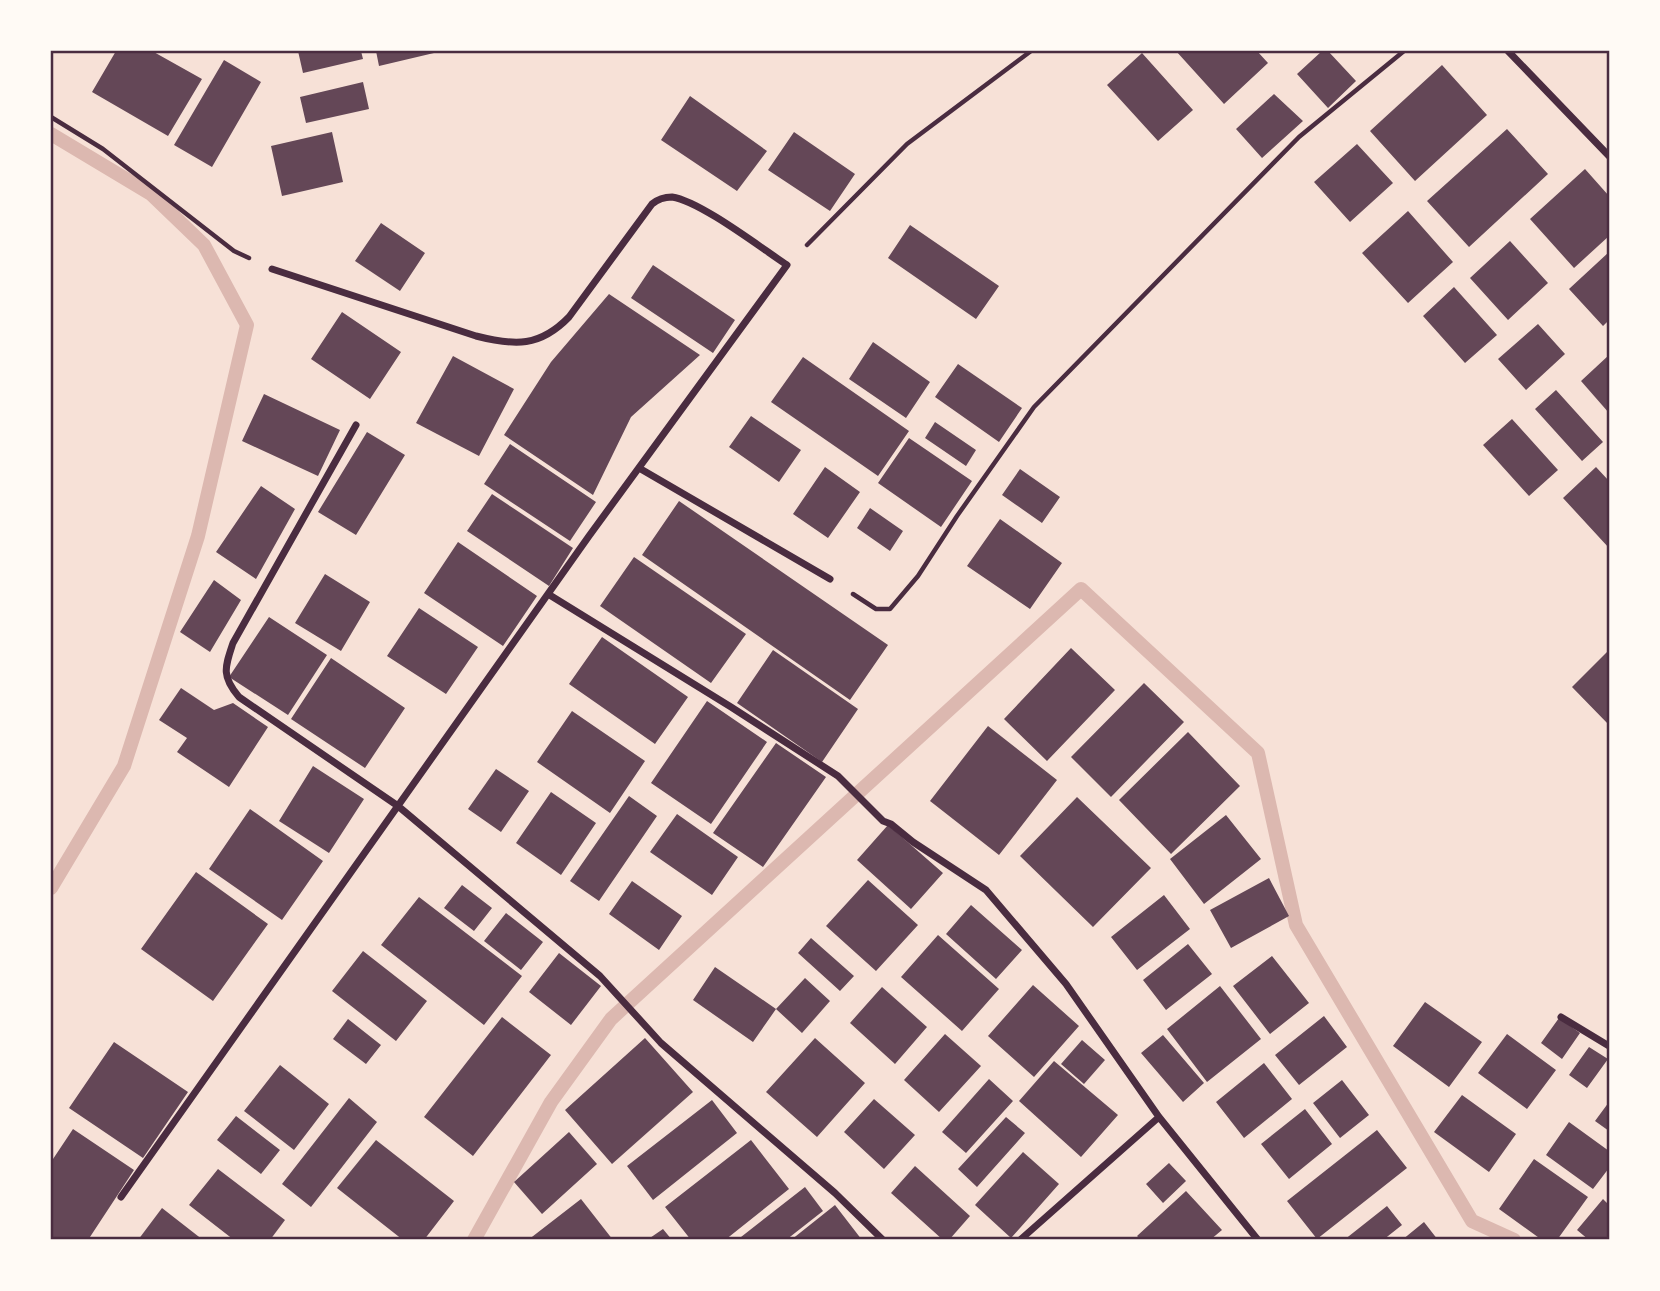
<svg xmlns="http://www.w3.org/2000/svg" width="1660" height="1291" font-family="'PT Sans',sans-serif">
<style>
.lines{fill:none;stroke-linecap:round;stroke-linejoin:round}
.stream{stroke:#dcb8b0;stroke-width:14}
.building{fill:#644757}
.path{stroke:#4a2c40;stroke-width:4.5}
.minor{stroke:#4a2c40;stroke-width:7}
.neatline{fill:none;stroke:#4a2c40;stroke-width:2.5}
</style>
<rect width="100%" height="100%" fill="#f7e1d7"/>
<g class="lines">
<!-- stream -->
<path class="stream" d="M51,134L151,194L204,245L247,325L198,536L124,766L51,888
M474,1240L551,1102L611,1019L1081,589L1258,753L1296,925L1472,1221L1514,1240"/>
</g>
<!-- building -->
<path class="building" d="M116,51H152L202,79L168,136L92,92Z
M298,51H361L363,59L303,73Z
M376,51H434V53L379,66Z
M1176,51H1257L1268,63L1224,104Z
M1322,51H1328L1356,81L1328,108L1297,74Z
M1142,53L1193,110L1158,141L1107,85Z
M224,60L261,82L212,167L174,145Z
M1442,65L1487,115L1415,181L1370,131Z
M363,82L369,109L306,123L300,97Z
M1274,94L1303,121L1262,158L1236,129Z
M690,96L767,151L737,191L661,140Z
M1507,129L1548,174L1469,247L1427,201Z
M332,132L343,182L282,196L271,146Z
M794,132L855,174L830,211L768,170Z
M1357,144L1393,183L1350,222L1314,182Z
M1585,169L1609,196V236L1574,268L1530,219Z
M1408,211L1453,262L1408,303L1362,253Z
M381,223L425,253L400,291L355,261Z
M910,225L999,286L976,319L888,258Z
M1510,241L1548,283L1508,320L1470,278Z
M1609,252V320L1603,326L1569,289Z
M653,265L735,320L713,353L631,298Z
M1454,287L1497,335L1465,363L1423,316Z
M609,294L700,355L631,417L593,495L504,435L551,362Z
M342,312L401,352L370,399L311,359Z
M1538,324L1565,354L1526,390L1498,359Z
M873,342L930,382L906,418L849,379Z
M1609,355V413L1581,381Z
M453,356L514,389L479,456L416,423Z
M803,357L909,431L878,476L771,402Z
M958,364L1022,408L999,442L935,397Z
M1556,390L1603,442L1582,461L1535,409Z
M264,394L340,430L318,476L242,441Z
M751,416L801,450L779,482L729,447Z
M1512,419L1558,470L1529,496L1483,445Z
M935,422L976,450L966,466L925,438Z
M367,432L405,455L356,535L318,512Z
M909,438L972,481L941,527L878,483Z
M510,444L596,502L570,541L484,484Z
M825,467L860,492L828,538L793,514Z
M1596,467L1609,481V548L1563,498Z
M1020,469L1060,497L1042,523L1002,495Z
M261,486L295,509L256,579L216,552Z
M492,494L573,548L549,586L467,531Z
M679,501L888,645L850,700L642,555Z
M870,508L903,531L890,551L857,528Z
M1000,519L1062,563L1030,609L967,566Z
M458,542L537,596L503,646L424,593Z
M634,557L746,634L711,683L600,606Z
M325,574L370,602L341,651L295,623Z
M214,580L241,600L210,652L180,632Z
M419,608L478,647L446,694L387,656Z
M269,617L327,655L288,715L229,677Z
M602,637L688,697L655,744L569,684Z
M1071,648L1115,690L1047,761L1004,719Z
M773,650L858,709L822,762L737,703Z
M1609,650V725L1572,687Z
M331,658L405,708L365,768L291,719Z
M1144,683L1184,722L1111,797L1071,757Z
M181,688L214,710L233,703L268,727L229,787L177,752L187,738L159,720Z
M707,701L767,742L711,824L651,783Z
M572,711L645,761L610,813L537,762Z
M988,726L1057,780L999,855L930,801Z
M1188,732L1240,786L1171,854L1119,800Z
M776,743L826,777L763,867L713,833Z
M313,766L364,799L329,853L279,821Z
M496,769L529,791L501,832L468,809Z
M551,792L596,823L561,875L516,843Z
M629,796L657,816L599,901L570,881Z
M1077,797L1151,868L1093,927L1020,856Z
M250,809L323,861L282,920L209,869Z
M677,814L738,857L712,895L650,852Z
M1226,815L1261,859L1204,904L1170,859Z
M888,825L943,873L911,909L857,860Z
M196,872L268,924L213,1001L141,949Z
M1269,878L1289,916L1231,948L1210,910Z
M868,880L918,925L876,971L826,926Z
M632,881L682,916L659,950L609,914Z
M462,885L492,908L474,931L444,908Z
M1164,895L1190,929L1137,970L1111,937Z
M419,897L522,976L484,1025L381,945Z
M971,905L1022,950L996,979L946,934Z
M506,913L543,942L521,970L484,941Z
M938,935L999,989L962,1031L901,977Z
M811,938L854,976L840,991L798,953Z
M1188,944L1212,974L1166,1010L1143,980Z
M363,951L427,1001L396,1041L332,991Z
M559,953L601,986L571,1025L529,992Z
M1272,956L1309,1003L1270,1034L1233,986Z
M715,967L776,1009L753,1042L693,1000Z
M805,978L830,1001L802,1033L776,1009Z
M1033,985L1079,1026L1034,1077L988,1036Z
M1220,986L1261,1039L1207,1082L1167,1029Z
M882,987L927,1027L895,1064L850,1023Z
M1425,1002L1482,1042L1449,1087L1393,1046Z
M1324,1016L1347,1047L1299,1085L1275,1055Z
M502,1017L551,1055L473,1156L424,1117Z
M1559,1018L1580,1033L1562,1059L1541,1043Z
M348,1019L381,1045L366,1064L333,1039Z
M945,1034L981,1066L939,1112L904,1080Z
M1507,1034L1556,1070L1527,1109L1478,1073Z
M1163,1035L1204,1083L1183,1102L1141,1053Z
M645,1038L693,1092L612,1164L565,1110Z
M815,1038L865,1083L817,1137L766,1092Z
M1082,1040L1105,1060L1084,1084L1061,1064Z
M114,1042L188,1092L143,1158L69,1108Z
M1589,1047L1608,1059L1587,1088L1569,1075Z
M1054,1061L1118,1115L1081,1157L1019,1101Z
M1264,1063L1292,1099L1244,1138L1216,1102Z
M280,1065L329,1104L294,1150L244,1111Z
M989,1079L1013,1101L966,1153L942,1132Z
M1342,1080L1369,1115L1340,1138L1313,1103Z
M1462,1095L1516,1134L1489,1172L1434,1132Z
M349,1098L377,1122L311,1207L282,1184Z
M874,1099L915,1135L884,1169L844,1132Z
M712,1100L737,1133L653,1200L627,1166Z
M1609,1102V1131L1595,1121Z
M1305,1109L1332,1144L1289,1179L1261,1144Z
M236,1116L280,1150L261,1174L217,1140Z
M1006,1117L1025,1133L977,1187L958,1169Z
M1569,1122L1609,1151V1168L1593,1189L1546,1155Z
M73,1129L134,1170L88,1240H51V1162Z
M1377,1130L1407,1168L1317,1239L1287,1201Z
M569,1132L597,1164L542,1214L514,1182Z
M376,1140L454,1201L424,1240H403L337,1188Z
M751,1140L789,1189L725,1240H691L665,1207Z
M1023,1152L1059,1184L1011,1238L975,1205Z
M1534,1159L1588,1197L1557,1240H1542L1499,1209Z
M1169,1163L1186,1181L1163,1203L1146,1184Z
M915,1166L970,1216L949,1240H943L891,1193Z
M218,1169L285,1220L270,1240H234L189,1205Z
M805,1187L823,1211L786,1240H744L741,1237Z
M1186,1191L1222,1230L1210,1240H1141L1137,1236Z
M581,1199L613,1240H528Z
M1603,1199L1609,1205V1240H1589L1577,1230Z
M835,1205L862,1240H791Z
M1387,1206L1402,1225L1383,1240H1344Z
M162,1208L203,1240H138Z
M1424,1222L1438,1240H1402Z
M663,1229L672,1240H647Z"/>
<g class="lines">
<!-- path -->
<path class="path" d="M51,117L103,149L234,251L249,258
M807,245L907,144L1031,51
M853,594L876,609H890L918,576L957,516L1034,407L1299,137L1404,51"/>
<!-- minor -->
<path class="minor" d="M1508,51L1609,156
M356,425L233,643C225,667 221,676 239,697L398,806L600,976L661,1043L835,1193L883,1240
M639,468L830,579
M548,594L731,707L838,776L883,821L891,824L913,842L986,890L1066,984L1159,1117L1258,1240
M1561,1017L1609,1046
M121,1197L589,536L787,265C761,248 700,201 672,197C664,197 658,199 652,204L569,317C540,347 515,346 476,336L272,269
M1020,1240L1159,1117"/>
</g>
<!-- border -->
<rect width="1660" height="1291" fill="none" stroke="#fffaf5" stroke-width="105"/>
<rect x="52" y="52" width="1556" height="1186" class="neatline"/>
</svg>
